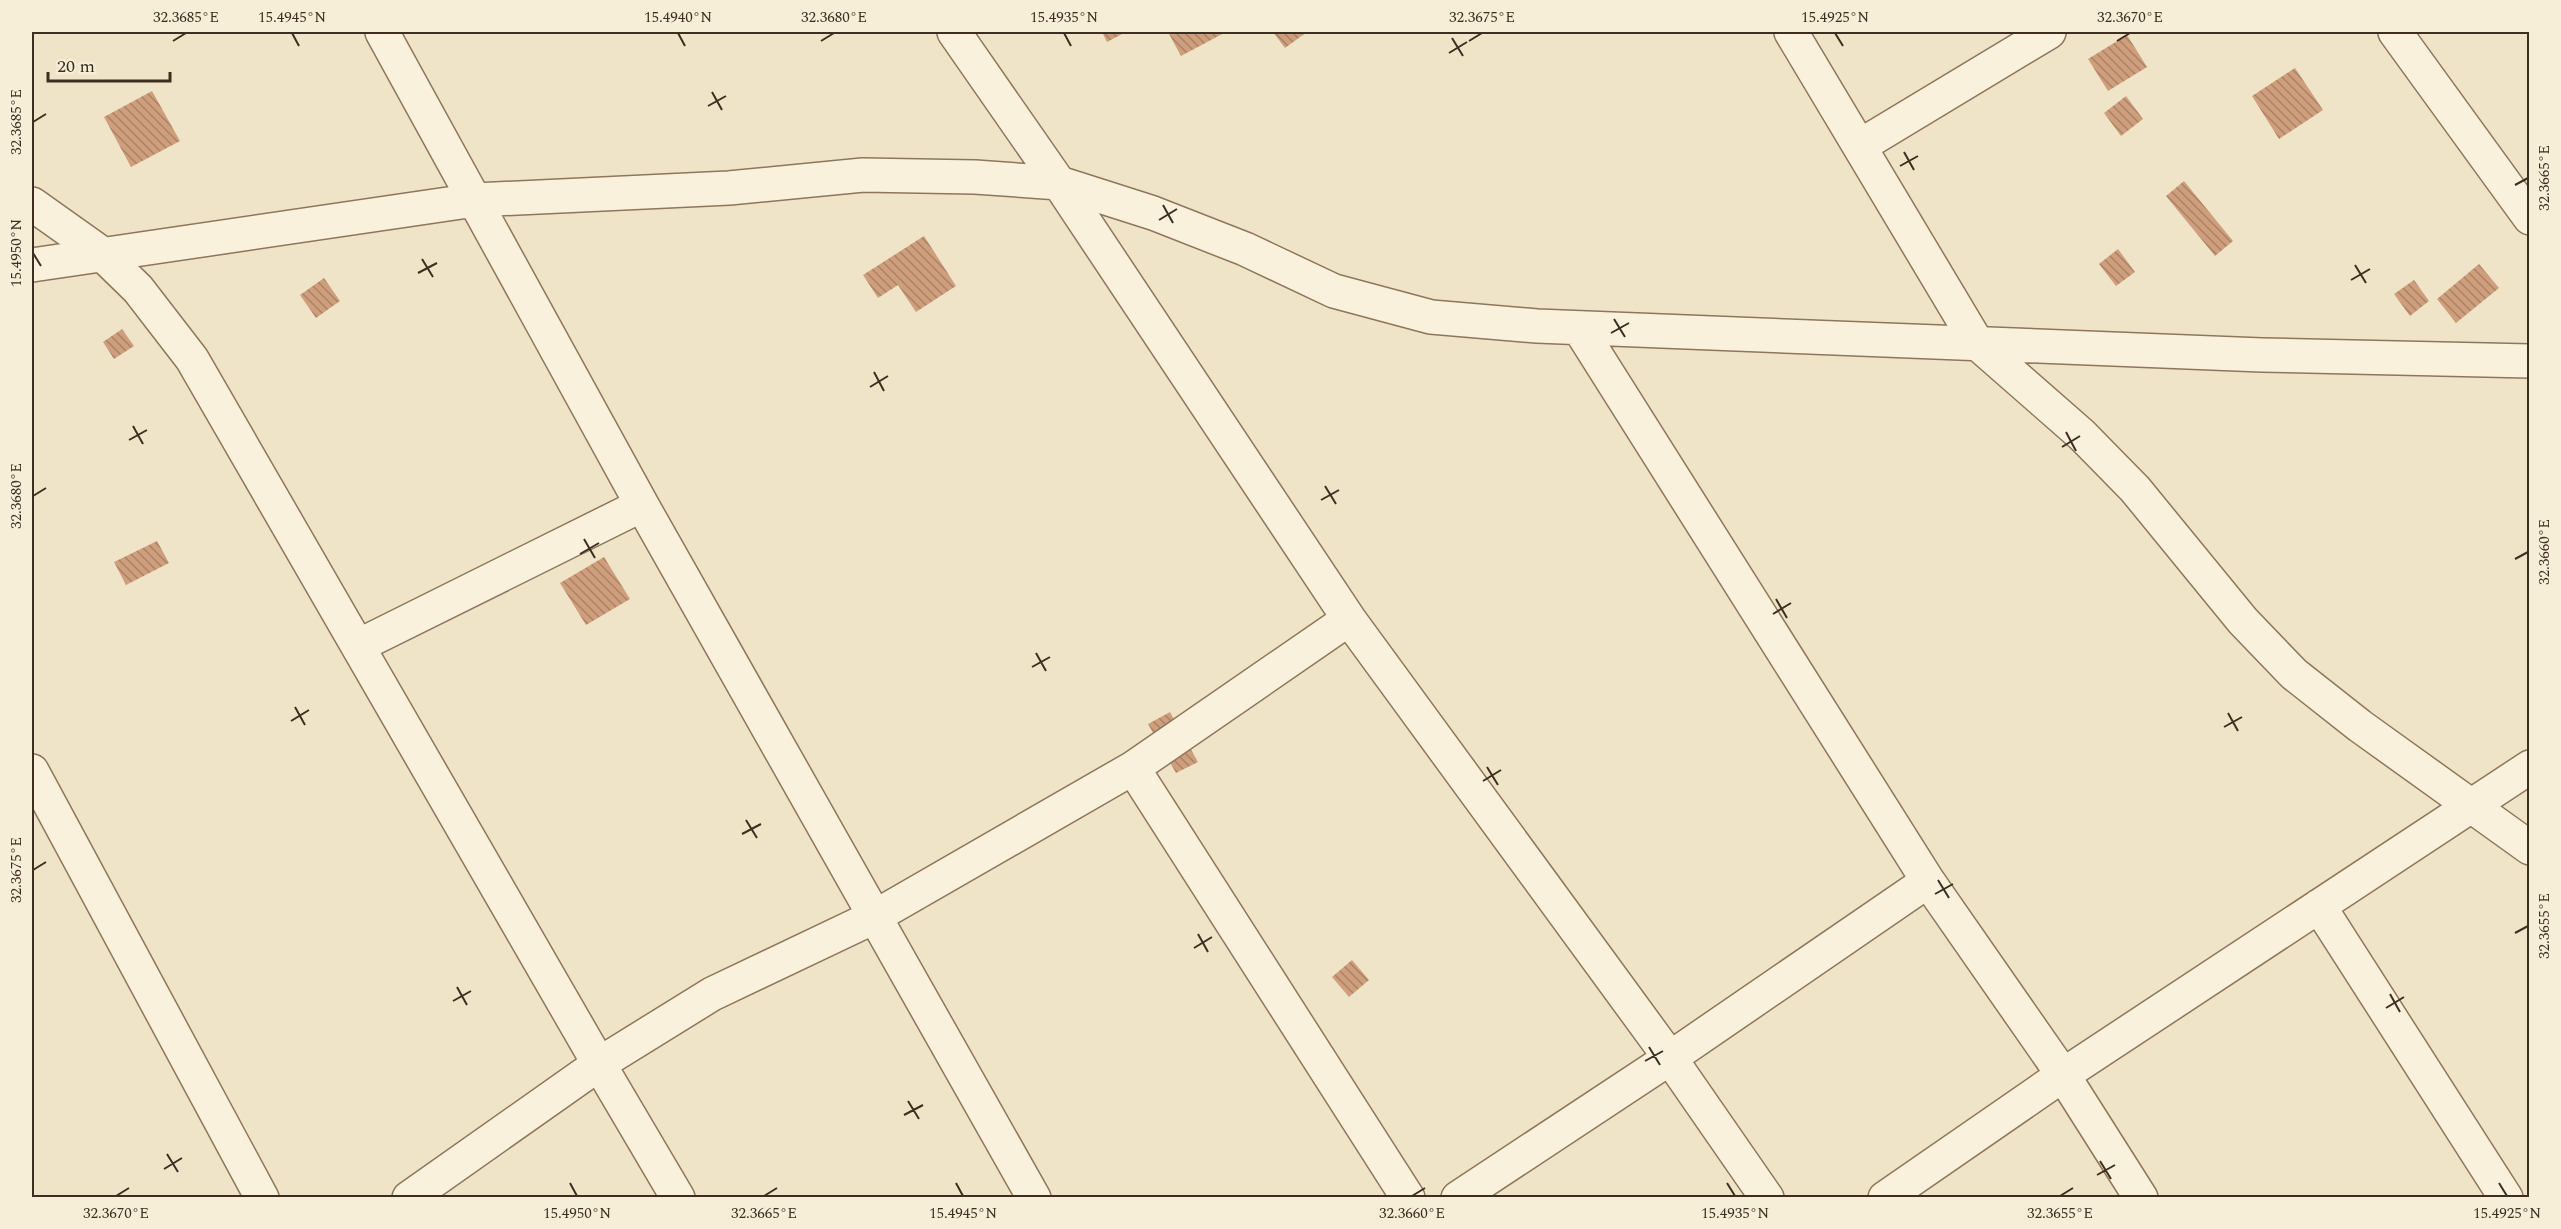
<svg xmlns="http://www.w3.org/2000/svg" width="2561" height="1229" font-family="Spectral,serif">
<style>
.building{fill:url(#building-back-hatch)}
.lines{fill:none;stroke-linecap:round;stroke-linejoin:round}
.minor-casing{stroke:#8d765c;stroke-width:36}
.minor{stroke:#faf1dc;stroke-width:33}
.ticks{fill:none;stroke:#3d2e20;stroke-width:2}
.neatline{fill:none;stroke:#3d2e20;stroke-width:2}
.ticks-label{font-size:15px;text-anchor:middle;fill:#3d2e20}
</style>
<defs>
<pattern id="building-back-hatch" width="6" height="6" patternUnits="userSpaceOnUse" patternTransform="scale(1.5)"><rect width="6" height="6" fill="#cf9f7d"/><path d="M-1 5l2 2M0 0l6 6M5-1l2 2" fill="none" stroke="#a98266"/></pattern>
</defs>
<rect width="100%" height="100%" fill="#f0e4c8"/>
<!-- building -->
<path class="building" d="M1102,32H1126L1107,42Z
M1168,32H1226L1181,56Z
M1273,32H1307L1285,48Z
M2127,35L2147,67L2108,91L2088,59Z
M2295,68L2323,110L2279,139L2252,96Z
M152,91L180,141L131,167L104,117Z
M2126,96L2143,119L2121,136L2104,113Z
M2184,181L2233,241L2215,256L2166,196Z
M924,236L956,286L916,312L898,285L878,298L863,275Z
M2118,249L2135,272L2116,286L2099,264Z
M2479,264L2499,288L2456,323L2437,299Z
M324,278L340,301L316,318L300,295Z
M2414,280L2429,301L2410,316L2394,294Z
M122,329L134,346L114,359L103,342Z
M157,541L169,563L126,585L114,562Z
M604,557L630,599L586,625L560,583Z
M1170,712L1198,762L1176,773L1148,724Z
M1352,960L1369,980L1349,997L1332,977Z"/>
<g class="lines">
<defs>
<path id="minor" d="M382,32L642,505L1034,1198
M954,32L1059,183L1349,619L1670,1058L1767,1198
M1791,32L1977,343L2082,435L2135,489L2243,621L2294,674L2360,726L2530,848
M2395,32L2530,218
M1860,146L2049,32
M32,204L101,253L138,289L192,359L599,1064L678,1198
M32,265L475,200L729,188L863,175L975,177L1059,183L1153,213L1245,249L1334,291L1431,317L1537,326L2262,355L2530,361
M1579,328L1928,881L2063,1075L2141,1198
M358,646L642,505
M1133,768L1408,1198
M32,771L262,1198
M2319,906L2506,1198
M409,1198L599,1064L712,994L876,916L1133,768L1349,619
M1458,1198L1670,1058L1928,881
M1885,1198L2063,1075L2530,767"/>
</defs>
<!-- minor casing -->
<use href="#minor" class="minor-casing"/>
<!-- minor -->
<use href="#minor" class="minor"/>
</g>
<!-- ticks -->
<path class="ticks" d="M292,33L299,46M678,33L685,46M1064,33L1071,46M1835,33L1843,46M1452,38L1463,56M173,41L186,33M821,41L834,33M1469,41L1482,33M2117,41L2130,33M1449,53L1467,42M712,92L722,110M708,106L726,96M33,122L46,114M1904,152L1914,170M1900,166L1918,156M2515,185L2528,178M1163,205L1173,223M1159,220L1177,209M33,253L41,266M422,259L433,277M2355,265L2366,283M418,273L437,263M2351,280L2370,269M1614,319L1625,337M1611,333L1629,323M874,372L884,391M870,387L888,376M133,426L143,444M2066,432L2076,451M129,440L147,430M2062,447L2080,436M1325,486L1336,504M33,496L46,488M1321,500L1339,490M584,539L595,558M580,554L599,543M2515,559L2528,552M1776,599L1787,618M1773,614L1791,603M1036,653L1046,671M1032,667L1050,657M295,707L305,725M2228,713L2238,731M291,721L309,710M2224,727L2242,717M1487,767L1498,785M1483,781L1501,770M746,820L757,838M742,834L761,824M33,870L46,862M1938,880L1949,898M1935,894L1953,884M2515,933L2528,926M1198,934L1208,952M1194,948L1212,937M457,987L467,1005M2390,994L2400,1012M453,1001L471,991M2386,1008L2404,997M1649,1047L1660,1065M1645,1061L1663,1051M908,1101L919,1119M904,1115L923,1105M167,1154L178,1172M2100,1161L2111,1179M164,1169L182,1158M2097,1175L2115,1165M570,1183L577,1196M956,1183L963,1196M1727,1183L1735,1196M2499,1183L2507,1196M116,1196L129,1188M764,1196L777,1188M1412,1196L1425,1188M2060,1196L2073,1188"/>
<!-- border -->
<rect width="2561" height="1229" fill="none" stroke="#f7eed8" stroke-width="66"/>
<!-- scale -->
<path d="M48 72v9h122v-9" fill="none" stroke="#3d2e20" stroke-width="3"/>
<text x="57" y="72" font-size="18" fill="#3d2e20" stroke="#f7eed8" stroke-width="4.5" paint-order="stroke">20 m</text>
<rect x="33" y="33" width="2495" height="1163" class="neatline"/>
<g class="ticks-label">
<text x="186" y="22">32.3685°E</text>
<text x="292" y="22">15.4945°N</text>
<text x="678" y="22">15.4940°N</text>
<text x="834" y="22">32.3680°E</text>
<text x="1064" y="22">15.4935°N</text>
<text x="1482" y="22">32.3675°E</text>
<text x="1835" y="22">15.4925°N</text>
<text x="2130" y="22">32.3670°E</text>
<text transform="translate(16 122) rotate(-90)" y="5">32.3685°E</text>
<text transform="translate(2544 178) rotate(-90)" y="5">32.3665°E</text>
<text transform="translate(16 253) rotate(-90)" y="5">15.4950°N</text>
<text transform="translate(16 496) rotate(-90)" y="5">32.3680°E</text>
<text transform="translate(2544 552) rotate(-90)" y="5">32.3660°E</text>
<text transform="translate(16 870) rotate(-90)" y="5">32.3675°E</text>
<text transform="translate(2544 926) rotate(-90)" y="5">32.3655°E</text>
<text x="116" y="1218">32.3670°E</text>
<text x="577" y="1218">15.4950°N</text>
<text x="764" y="1218">32.3665°E</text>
<text x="963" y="1218">15.4945°N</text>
<text x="1412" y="1218">32.3660°E</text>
<text x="1735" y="1218">15.4935°N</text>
<text x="2060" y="1218">32.3655°E</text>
<text x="2507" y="1218">15.4925°N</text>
</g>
</svg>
